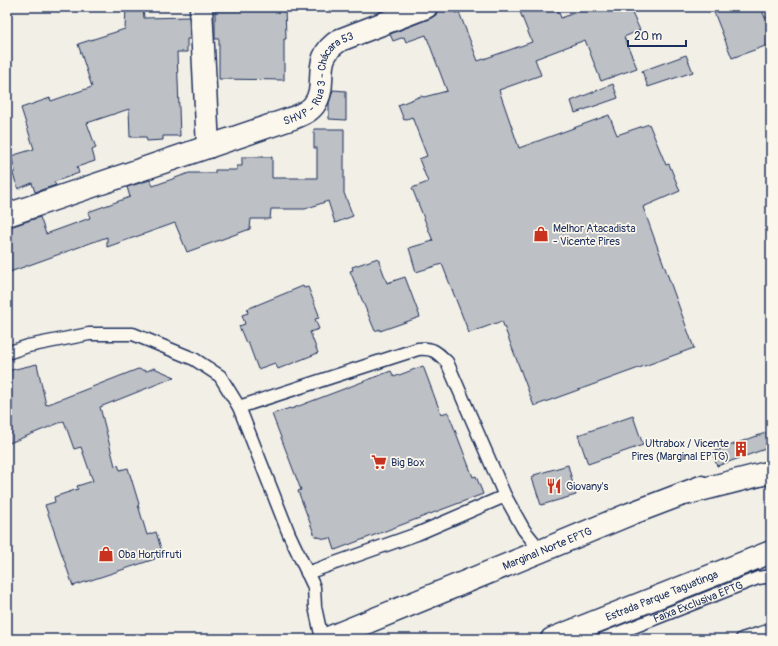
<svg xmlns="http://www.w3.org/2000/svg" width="778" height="646" font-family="Pangolin,sans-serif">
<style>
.building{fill:#bdc0c4;stroke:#1b2f5e}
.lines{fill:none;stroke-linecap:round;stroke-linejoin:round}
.service-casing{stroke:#1b2f5e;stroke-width:15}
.minor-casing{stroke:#1b2f5e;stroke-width:25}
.primary-casing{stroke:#1b2f5e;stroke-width:25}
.motorway-casing{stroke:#1b2f5e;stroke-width:25}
.service{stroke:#fbf7ec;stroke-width:12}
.minor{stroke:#fbf7ec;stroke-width:22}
.primary{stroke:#fbf7ec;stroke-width:22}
.motorway{stroke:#fbf7ec;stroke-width:22}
.labels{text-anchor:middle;stroke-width:3.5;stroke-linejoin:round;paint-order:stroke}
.street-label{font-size:11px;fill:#1b2f5e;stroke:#fbf7ec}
.poi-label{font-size:11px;fill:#1b2f5e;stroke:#fbf7ec;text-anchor:start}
</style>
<rect width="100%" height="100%" fill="#f2efe6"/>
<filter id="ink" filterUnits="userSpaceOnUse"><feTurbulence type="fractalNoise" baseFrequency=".025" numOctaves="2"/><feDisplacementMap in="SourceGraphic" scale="8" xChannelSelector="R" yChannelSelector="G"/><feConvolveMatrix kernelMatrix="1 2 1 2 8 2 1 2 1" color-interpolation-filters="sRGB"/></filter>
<g filter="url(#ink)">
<!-- building -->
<path class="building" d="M126,7H143L144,18L189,17L190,39H187V52H177L180,136H163V140L147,141L146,137H130L129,109L87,123L96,148L92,150L95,161L77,167L79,173L54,182L56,185L35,192L32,183L18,189L13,174L15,170L11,156L34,149L21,108L50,98L51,101L92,87L78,44L125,29Z
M215,7H285L286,39H284V80L219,79V39H215Z
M438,7H454L455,13L459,12L478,61L532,42L518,7H557L561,18L590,7H629L640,30L624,37L637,68L601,81L585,40L535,59L541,75L499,90L519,148L609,115L617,135L649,124L666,165L669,164L680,191L643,207L694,348L534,406L502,321L469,333L442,264L416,272L409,248L433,241L412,188L428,182L419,159L427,156L412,117L404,120L398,105L421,96L424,97L447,91L426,35L406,42L404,37L393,41L390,34L431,18L436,15Z
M712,7H761L765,18L769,16V20L771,19V44L732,58Z
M686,55L693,72L648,87L642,71Z
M613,84L618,98L575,113L571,101Z
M333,90L346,91V120L329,119V103Z
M314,129H344V193L353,216L335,223L328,201L305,209H271L270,219H251L250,229L187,252L175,223L107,247V237L7,273V228L40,217L46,234L90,218L88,212L130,197L127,187L150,180L153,186L189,173H215V170H237V166H242V157H272V178H317V148H314Z
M378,258L387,283L405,277L420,317L380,331V329L375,331L350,271L353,270L352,267Z
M303,286L304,288L308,287L319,315H318L319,318L315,319L319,329L310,332L318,353L278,369L275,363L258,369L248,342L246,343L239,326L245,324L242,315L248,313L247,309Z
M37,364L46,405L138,369L147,371L154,368L175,377L100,407L115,466L118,465L120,470L128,468L139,504L138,505L147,535L156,532L163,555L154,557L155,559L73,586L45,505L55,502L54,497L78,489L77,486L93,481L81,447L74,449L64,421L7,444V371Z
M423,366L441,414L448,412L473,477L476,476L483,494L335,550L331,538L325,539L315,536L298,491L301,490L272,414L290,408L291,409L391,371L394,377Z
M633,416L643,445L588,464L578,435Z
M771,431V447L717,466L712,452Z
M568,465L576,495L541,505L532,478L534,477V475Z"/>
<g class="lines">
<defs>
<g id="service">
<path d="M7,353L28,346L89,334H133L194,359L220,376L239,407L289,534L314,587L315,607L322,639"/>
<path d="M239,407L418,349C433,348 436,351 447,362L505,496L417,534L307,573"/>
<path d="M505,496L524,530L541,551"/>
<path id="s1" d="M603,639L758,578L771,576"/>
<path d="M742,639L771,630"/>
</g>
<g id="minor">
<path d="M201,7L208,147"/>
<path id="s2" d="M7,215L293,118C300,115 309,112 314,105C330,83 309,59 340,40L426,7"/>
</g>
<g id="primary">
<path id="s3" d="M326,639L541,551L630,514L701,487"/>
</g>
<g id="motorway">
<path d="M684,494L771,472"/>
<path id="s4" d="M552,639L771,552"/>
</g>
</defs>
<!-- service casing -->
<use href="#service" class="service-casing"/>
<!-- minor casing -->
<use href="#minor" class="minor-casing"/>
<!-- primary casing -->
<use href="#primary" class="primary-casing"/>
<!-- motorway casing -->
<use href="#motorway" class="motorway-casing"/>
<!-- service -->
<use href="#service" class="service"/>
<!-- minor -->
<use href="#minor" class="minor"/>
<!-- primary -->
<use href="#primary" class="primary"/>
<!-- motorway -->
<use href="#motorway" class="motorway"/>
</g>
</g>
<!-- icons -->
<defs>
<symbol id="shop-bare" viewBox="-9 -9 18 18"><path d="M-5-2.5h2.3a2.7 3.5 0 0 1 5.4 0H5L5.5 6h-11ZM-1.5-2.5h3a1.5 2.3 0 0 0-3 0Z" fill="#c8321e" stroke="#fbf7ec" stroke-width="2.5" paint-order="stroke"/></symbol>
<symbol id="building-bare" viewBox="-9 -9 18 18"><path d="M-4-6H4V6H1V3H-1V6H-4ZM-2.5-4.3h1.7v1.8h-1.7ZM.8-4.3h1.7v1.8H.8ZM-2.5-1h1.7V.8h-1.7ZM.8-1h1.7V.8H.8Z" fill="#c8321e" stroke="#fbf7ec" stroke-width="2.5" paint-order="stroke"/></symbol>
<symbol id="supermarket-bare" viewBox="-9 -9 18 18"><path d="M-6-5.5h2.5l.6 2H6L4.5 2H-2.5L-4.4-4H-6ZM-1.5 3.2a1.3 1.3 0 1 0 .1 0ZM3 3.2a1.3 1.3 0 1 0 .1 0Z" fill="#c8321e" stroke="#fbf7ec" stroke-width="2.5" paint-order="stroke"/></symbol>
<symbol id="restaurant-bare" viewBox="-9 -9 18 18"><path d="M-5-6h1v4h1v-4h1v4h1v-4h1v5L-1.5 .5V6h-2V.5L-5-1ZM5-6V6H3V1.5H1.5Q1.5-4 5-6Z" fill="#c8321e" stroke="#fbf7ec" stroke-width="2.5" paint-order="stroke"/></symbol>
</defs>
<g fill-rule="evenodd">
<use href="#shop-bare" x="530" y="223" width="22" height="22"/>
<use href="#building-bare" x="730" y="438" width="22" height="22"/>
<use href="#supermarket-bare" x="368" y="451" width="22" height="22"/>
<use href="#restaurant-bare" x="543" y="475" width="22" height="22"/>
<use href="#shop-bare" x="95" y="543" width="22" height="22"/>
</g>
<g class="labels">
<!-- street labels -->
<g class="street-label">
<text dy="4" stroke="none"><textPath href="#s2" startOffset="353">SHVP - Rua 3 - Chácara 53</textPath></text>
<text dy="4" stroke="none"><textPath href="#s3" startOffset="239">Marginal Norte EPTG</textPath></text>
<text dy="4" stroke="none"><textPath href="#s4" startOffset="118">Estrada Parque Taguatinga</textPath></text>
<text dy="4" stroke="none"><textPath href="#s1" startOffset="102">Faixa Exclusiva EPTG</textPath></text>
</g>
<!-- poi labels -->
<g class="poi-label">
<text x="553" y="232">Melhor Atacadista<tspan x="553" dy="13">- Vicente Pires</tspan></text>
<text x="729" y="447" text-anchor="end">Ultrabox / Vicente<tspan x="729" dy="13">Pires (Marginal EPTG)</tspan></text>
<text x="391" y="466">Big Box</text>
<text x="566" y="490">Giovany's</text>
<text x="118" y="558">Oba Hortifruti</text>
</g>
</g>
<!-- margin -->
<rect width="778" height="646" fill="none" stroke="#fbf7ec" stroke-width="24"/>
<rect x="12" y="12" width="754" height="622" fill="none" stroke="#1b2f5e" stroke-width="1.5" filter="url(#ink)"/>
<!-- scale -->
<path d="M628 40v6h58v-6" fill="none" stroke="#1b2f5e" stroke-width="2"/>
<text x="634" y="40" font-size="12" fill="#1b2f5e" stroke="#fbf7ec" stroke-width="3" paint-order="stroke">20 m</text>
</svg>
